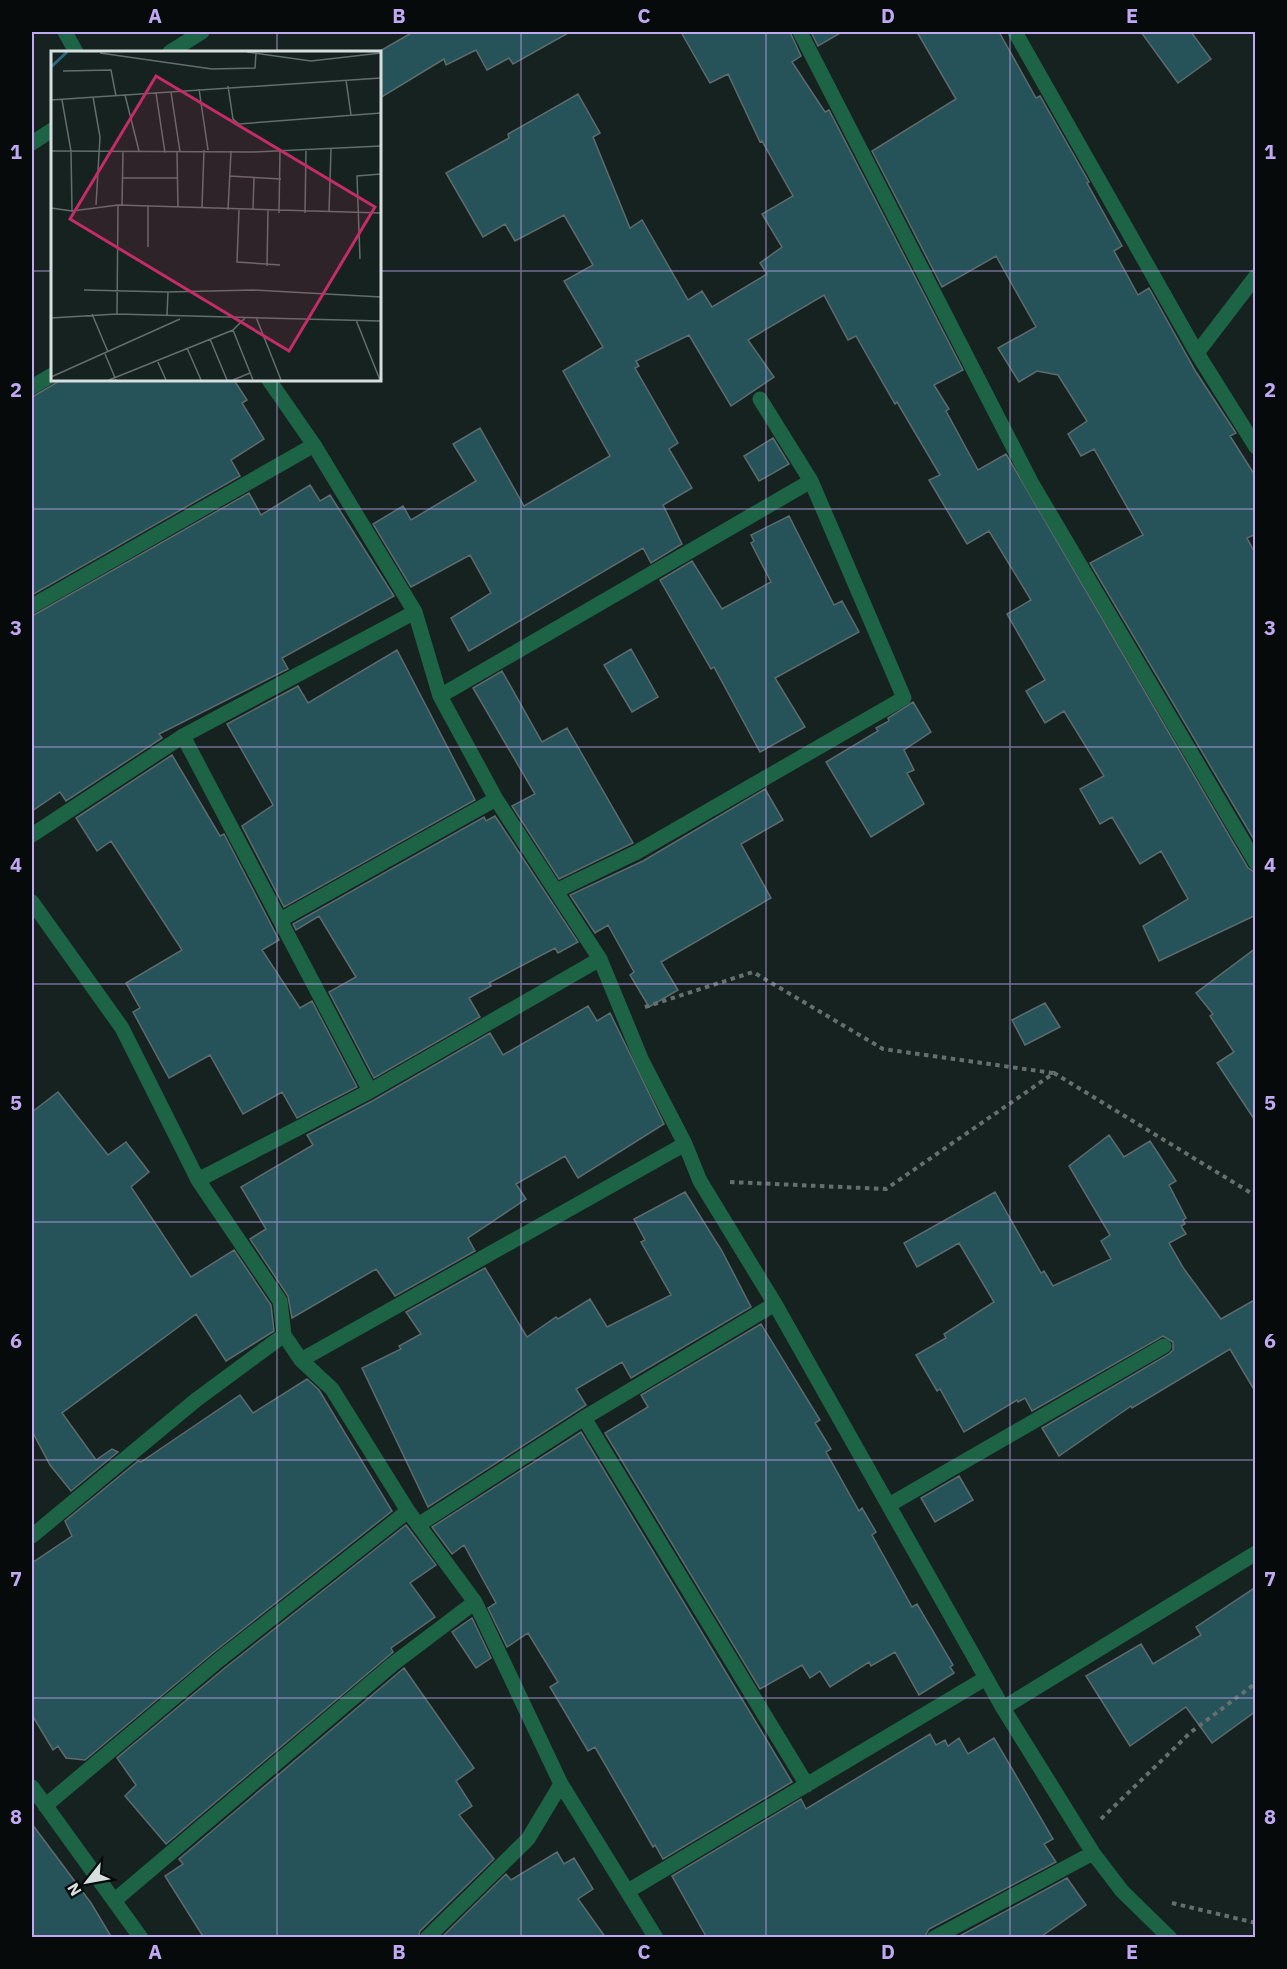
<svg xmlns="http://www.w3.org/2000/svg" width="1287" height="1969" font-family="'IBM Plex Sans',sans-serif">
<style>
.building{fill:#255359;stroke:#5d6b6d;stroke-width:1.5}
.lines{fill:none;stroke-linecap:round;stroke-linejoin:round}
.path{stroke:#65706e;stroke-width:4;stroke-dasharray:4.5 4.5;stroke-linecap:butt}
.street{stroke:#1d6346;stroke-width:15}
.grid{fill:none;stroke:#c1a8f3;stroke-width:1.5;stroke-opacity:0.55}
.inset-river{fill:none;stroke:#296682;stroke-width:3}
.inset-road{fill:none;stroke:#636e6c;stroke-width:1.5}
.view{fill:#c42c68;fill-opacity:0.15;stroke:#c42c68;stroke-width:3}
.inset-edge{fill:none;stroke:#d7dfde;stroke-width:3}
.neatline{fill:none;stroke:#c1a8f3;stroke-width:2}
.grid-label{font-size:20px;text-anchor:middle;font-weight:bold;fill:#c1a8f3}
</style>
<rect width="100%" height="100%" fill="#162220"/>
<!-- building -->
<path class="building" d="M413,32H570L513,64L509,58L487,70L476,50L446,65L444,59L380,98V51Z
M681,32H790L801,56L792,62L825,112L829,110L963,370L934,385L949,409L946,411L978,470L1006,454L1248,868L1256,873V915L1159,961L1143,926L1188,899L1161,851L1140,864L1112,817L1100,824L1080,789L1104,776L1064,711L1045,723L1026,691L1045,680L1007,614L1031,600L989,531L967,544L929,480L940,475L897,402L895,404L856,336L848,340L824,295L748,340L774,377L731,406L689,335L636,361L639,366L635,368L678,443L669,449L692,488L663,505L682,544L651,563L643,548L469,651L451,618L491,593L470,555L411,587L373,524L403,506L411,520L476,481L453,444L480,428L524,506L610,456L563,371L603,347L564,281L593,265L564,215L515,241L505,224L483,237L446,173L509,138L508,134L578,94L600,133L593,137L630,228L642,220L688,300L702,291L712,307L767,274L760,263L782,247L762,214L793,196L762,141L760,142L728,74L710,83Z
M811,32H842L818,46Z
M917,32H999L1036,98L1040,96L1089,182L1087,183L1122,246L1114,251L1138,295L1149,288L1196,372L1236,433L1230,436L1256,477V534L1247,538L1256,555V843L1090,563L1143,535L1094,449L1081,456L1068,434L1087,421L1058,375L1037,371L1019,382L998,348L1036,327L996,256L942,287L872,151L956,99Z
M1141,32H1191L1211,59L1178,83Z
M61,380H234L247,400L242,403L264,439L231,460L240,476L32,595V397Z
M773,438L789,464L759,481L744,456Z
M310,485L320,501L330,495L394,596L282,658L288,669L159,734L162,738L66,801L60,792L32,811V616L249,493L261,515Z
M789,516L834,605L842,601L859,632L775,678L805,727L760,752L714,667L711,669L660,580L692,561L722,609L771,582L751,543L754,541L751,535Z
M631,649L658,697L632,712L604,665Z
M397,650L475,800L284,907L242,826L273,805L227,724L298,686L308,703Z
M502,671L542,742L567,728L633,843L559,879L512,806L535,794L473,688Z
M913,702L931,732L904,750L914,770L907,773L924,804L871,837L826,762L878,731L876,728L889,721L888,718Z
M172,755L220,836L224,834L279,940L262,950L300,1008L312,1001L357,1087L297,1118L282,1092L243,1114L210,1055L169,1078L133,1012L140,1008L126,983L182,950L111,841L97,851L76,818Z
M765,789L783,820L741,844L771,898L661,962L678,990L649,1007L630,975L634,972L608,925L595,933L570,895L643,861Z
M495,816L578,942L558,953L555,948L489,983L491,986L469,998L480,1017L374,1078L329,992L356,977L319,916L296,930L293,924L484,817L486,821Z
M1256,948V1122L1217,1063L1234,1052L1210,1016L1213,1014L1196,993Z
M1045,1003L1060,1027L1025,1045L1012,1020Z
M588,1006L597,1021L610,1013L664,1124L578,1178L565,1156L516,1184L526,1199L468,1238L475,1251L395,1296L376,1269L292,1318L288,1296L250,1239L266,1229L241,1187L313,1145L307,1135L374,1100L490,1033L503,1055Z
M58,1092L108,1155L126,1142L149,1172L131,1187L191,1277L234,1250L271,1305L274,1331L226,1361L196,1314L62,1413L96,1460L112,1449L118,1452L71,1491L50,1465L32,1431V1112Z
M1109,1135L1124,1157L1150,1141L1176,1181L1169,1185L1186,1218L1183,1220L1185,1224L1181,1226L1186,1234L1169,1243L1184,1269L1221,1319L1256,1299V1393L1230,1349L1132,1408L1131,1406L1059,1456L1042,1428L1169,1354L1173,1350V1342L1163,1336L1032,1411L1025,1398L1018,1402L1017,1400L964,1432L940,1389L937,1391L916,1355L946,1338L944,1334L994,1302L959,1243L917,1267L904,1243L995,1192L1041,1273L1044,1271L1053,1286L1111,1259L1101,1241L1110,1235L1069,1166Z
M685,1192L722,1251L751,1307L631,1378L622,1362L576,1389L586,1405L428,1507L362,1368L401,1349L399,1346L421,1334L406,1312L485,1268L527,1337L556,1317L558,1319L590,1299L607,1327L671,1295L641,1242L645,1240L634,1219Z
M761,1324L820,1420L815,1423L831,1449L826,1452L859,1511L862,1508L876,1532L872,1535L912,1607L917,1604L953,1665L950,1667L954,1673L919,1695L895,1652L871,1666L869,1662L830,1687L820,1671L810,1678L802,1665L760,1689L605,1433L648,1407L641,1395Z
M307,1379L319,1390L392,1511L214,1652L85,1760L66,1758L58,1746L53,1750L32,1715V1563L72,1536L65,1521L138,1461L141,1462L240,1395L253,1413Z
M581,1432L792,1782L663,1859L655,1845L653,1847L595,1747L588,1751L550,1687L558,1682L528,1633L507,1647L488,1608L496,1603L464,1545L452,1554L432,1527Z
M959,1476L973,1500L935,1522L921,1498Z
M406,1525L436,1565L410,1583L435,1617L391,1648L393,1652L166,1844L125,1796L136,1785L117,1758L226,1667Z
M1256,1587V1711L1212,1743L1186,1707L1130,1746L1086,1676L1141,1644L1153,1664L1201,1635L1196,1627Z
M472,1618L491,1658L476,1668L452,1632Z
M404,1668L474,1768L456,1781L472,1806L459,1815L494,1859L420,1931L418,1938H204L165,1876L183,1864L179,1859Z
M930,1734L936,1745L945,1740L948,1746L959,1738L968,1754L994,1738L1053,1839L1044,1844L1056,1862L929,1929L924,1938H707L672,1876L801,1799L806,1809Z
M32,1824L91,1903L112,1938H32Z
M557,1852L564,1864L574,1858L593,1889L578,1899L606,1938H441L506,1874L511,1880Z
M1067,1878L1086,1905L1039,1938H956Z"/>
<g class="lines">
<!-- path -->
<path class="path" d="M645,1007L753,972L883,1049L1053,1073
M730,1182L886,1189L1054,1073L1256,1196
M1101,1819L1191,1732L1256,1683
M1172,1903L1256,1923"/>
<!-- street -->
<path class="street" d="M65,32L76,52
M800,32L1031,482L1256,863
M1015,32L1197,353L1256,447
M170,52L202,32
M32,143L52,130
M1197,353L1256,276
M269,380L314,445L415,612L440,696L496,799L600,959L642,1061L685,1144L700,1181L775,1304L1003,1708L1093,1853L1122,1891L1170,1938
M32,387L52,375
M32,606L314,445
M440,696L811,481
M183,736L370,1091
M32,835L183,736L415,612
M556,891L637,852L904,698L811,481L760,399
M32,902L122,1028L198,1180L280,1301L284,1335L301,1360L332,1389L408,1511L475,1602L561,1784L656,1938
M280,920L496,799
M198,1180L370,1091L600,959
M301,1360L685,1144
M584,1418L807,1785
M889,1505L1164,1346
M418,1525L584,1418L775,1304
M32,1536L196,1400L284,1335
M1003,1708L1256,1553
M32,1787L141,1938
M45,1806L220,1659L408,1511
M628,1891L986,1678
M115,1900L393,1664L475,1602
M427,1938L528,1839L561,1784
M934,1938L1093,1853"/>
</g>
<!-- grid -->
<path class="grid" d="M277,32V52M521,32V1938M766,32V1938M1010,32V1938M32,271H52M380,271H1256M277,380V1938M32,509H1256M32,747H1256M32,984H1256M32,1222H1256M32,1460H1256M32,1698H1256"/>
<!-- overview -->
<g transform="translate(51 51)">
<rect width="330" height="330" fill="#162220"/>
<path class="inset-river" d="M0,16L16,1"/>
<path class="inset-road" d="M196,1L260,10L330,2M49,2L161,18L204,17L205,2M12,20L60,19L65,45M295,29L300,64M177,35L182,68L188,73L330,62M148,38L157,99M120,41L129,101M105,42L114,102M74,44L88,100M42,46L49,86L45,154M0,49L330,27M11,49L20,100L21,160M0,100L202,101L330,95M126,101L127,156M178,125L230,128M72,127H127M71,154L72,100M151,156L153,99M0,157L21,160L67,154L330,162M202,158L203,126M177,159L180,100M188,159L186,211L229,214M278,160L280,98M228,162L229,99M254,162L255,100M97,196V155M309,208L306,125L330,123M216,215L217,159M33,239L117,241M41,263L57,301M66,263L67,154M116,264L117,241L202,239L330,246M205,266L230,329M0,267L66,263L330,270M305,269L329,329M182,279L202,329M159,288L176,329M136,297L150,329M54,303L65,329M106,309L115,329M0,326L129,268M58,329L182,279L194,267M182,329L199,322"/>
<path class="view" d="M105,25L324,156L238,300L19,168Z"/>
<rect width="330" height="330" class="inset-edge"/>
</g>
<!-- border -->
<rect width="1287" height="1969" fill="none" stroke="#060a0a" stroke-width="66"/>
<!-- north arrow -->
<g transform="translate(87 1882) rotate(239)" stroke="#060a0a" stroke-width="4.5" paint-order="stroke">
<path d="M0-4.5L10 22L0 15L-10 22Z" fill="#d7dfde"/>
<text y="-9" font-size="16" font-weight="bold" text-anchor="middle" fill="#d7dfde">N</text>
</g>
<rect x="33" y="33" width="1221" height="1903" class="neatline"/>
<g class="grid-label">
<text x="155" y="23">A</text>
<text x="399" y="23">B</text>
<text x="644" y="23">C</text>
<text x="888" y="23">D</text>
<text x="1132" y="23">E</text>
<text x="16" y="159">1</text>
<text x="1270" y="159">1</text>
<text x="16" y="397">2</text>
<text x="1270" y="397">2</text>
<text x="16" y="635">3</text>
<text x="1270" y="635">3</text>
<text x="16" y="872">4</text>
<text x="1270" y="872">4</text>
<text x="16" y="1110">5</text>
<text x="1270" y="1110">5</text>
<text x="16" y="1348">6</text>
<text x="1270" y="1348">6</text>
<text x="16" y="1586">7</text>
<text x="1270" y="1586">7</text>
<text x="16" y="1824">8</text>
<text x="1270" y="1824">8</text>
<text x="155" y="1959">A</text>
<text x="399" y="1959">B</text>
<text x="644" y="1959">C</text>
<text x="888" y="1959">D</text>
<text x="1132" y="1959">E</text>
</g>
</svg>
